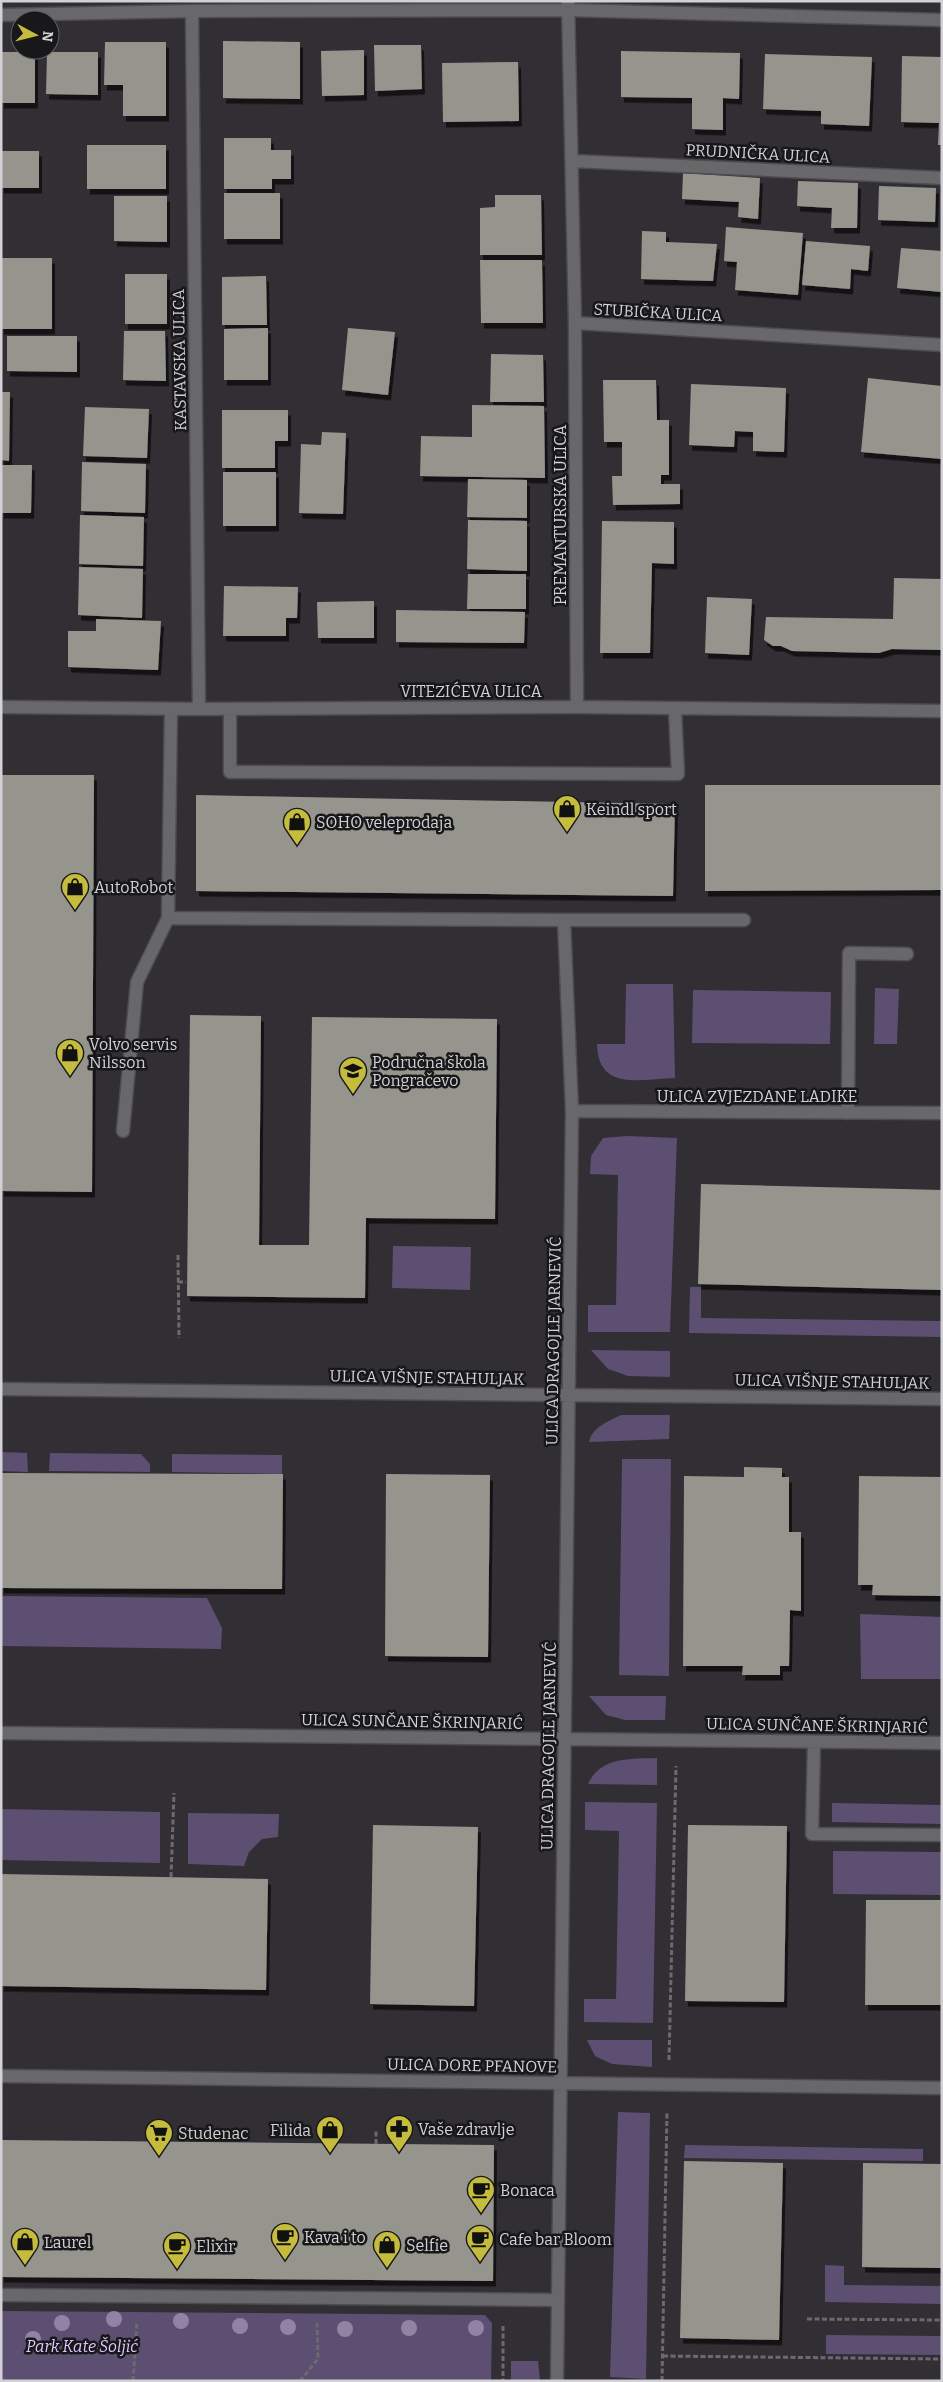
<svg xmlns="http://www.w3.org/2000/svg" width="943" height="2382" font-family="Bitter,serif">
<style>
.green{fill:#5d4f72}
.building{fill:#95958d;filter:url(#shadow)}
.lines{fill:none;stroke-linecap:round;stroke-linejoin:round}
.minor-casing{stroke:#4e4b51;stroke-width:15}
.path{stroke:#6c696f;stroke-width:3;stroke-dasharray:5 2.5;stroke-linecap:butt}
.minor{stroke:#68676a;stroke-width:12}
.tree{fill:#9083a3}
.labels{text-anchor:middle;stroke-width:5;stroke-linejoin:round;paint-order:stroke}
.street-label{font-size:16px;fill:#d2d1d5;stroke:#18171a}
.poi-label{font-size:16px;fill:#d2d1d5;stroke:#18171a;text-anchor:start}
.park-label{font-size:16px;font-style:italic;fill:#dec9fe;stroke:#18171a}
</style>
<defs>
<filter id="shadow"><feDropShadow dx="3" dy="5.5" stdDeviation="0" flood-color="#0009"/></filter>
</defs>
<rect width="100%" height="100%" fill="#312e34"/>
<!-- green -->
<path class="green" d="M626,984H673L675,1078C641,1079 598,1092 597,1044H625Z
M875,988L899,989L897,1044H874Z
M693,990L831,992L830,1044L692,1043Z
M627,1136L677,1138L670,1332H588V1305H616L618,1175L590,1174L591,1156L603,1138Z
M393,1246L471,1247L470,1290L392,1288Z
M690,1287H701V1318L942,1321V1337L689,1333Z
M591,1350L670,1351V1377L628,1376L608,1369Z
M621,1415H670L669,1439L589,1442C592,1427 609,1421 621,1415Z
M1,1452L27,1453L28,1472L1,1471Z
M50,1453L141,1454L150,1464V1472L49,1471Z
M172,1454L282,1455V1474L172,1472Z
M622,1459H671L669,1676L619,1675Z
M1,1596L207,1598L222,1628L221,1649L1,1646Z
M860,1614L942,1617V1679H861Z
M589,1696H666L665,1720H625L606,1715Z
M657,1758V1785L588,1784C601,1756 631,1759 657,1758Z
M585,1802L657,1803L653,2023L584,2022V1999H616L619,1831L585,1830Z
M832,1803L942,1805V1824L832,1822Z
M1,1809L160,1812V1863L1,1860Z
M188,1813L279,1814L278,1837L262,1839L249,1852L244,1866L188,1864Z
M833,1851L942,1852V1895L833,1894Z
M587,2040H652V2067L612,2064L595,2056Z
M618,2112L650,2113L646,2379L610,2377Z
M685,2145L923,2149V2161L684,2158Z
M825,2265L844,2266V2285L942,2286V2304L825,2302Z
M1,2311L485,2315L492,2323L491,2381H1Z
M826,2335L942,2336V2355L826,2354Z
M511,2361H538L540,2381H511Z"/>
<!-- building -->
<path class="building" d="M223,41L300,42V99L223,98Z
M105,42H166V116H123V85H104Z
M374,45H421L422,89L375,91Z
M364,50V95L322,96L321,51Z
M621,51L740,53L739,99L723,98V130L692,129V98L621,97Z
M1,52H35V103H1Z
M47,52H98V95L46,94Z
M765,54L872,57L869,126L821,124V111L763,109Z
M902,56L942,57V145H938L939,123L901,122Z
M518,62L519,121L443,122L442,63Z
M224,138H271V150H291V179H272V189H224Z
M87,145H166V189H87Z
M1,151H39V188H1Z
M683,173L760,178L758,219L738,217L739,202L682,199Z
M798,181L858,183L857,228H831L832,208L797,206Z
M879,186L936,188L935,222L878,220Z
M224,193H280V239H224Z
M495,195H541L542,255H480V208L495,207Z
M114,196H167V242L114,241Z
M726,227L803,233L798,295L735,290L737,262L724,261Z
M642,231L666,232V242L717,244L713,281L641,279Z
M806,241L870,246L868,271L851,269L850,289L802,285Z
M901,248L942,251V292L897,288Z
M1,258H52V329H1Z
M480,260H542L543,323H481Z
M125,274H167V324H125Z
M266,276L267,325H222V277Z
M268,328V380H224V329Z
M348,328L395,332L388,395L342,390Z
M124,331H165L166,381L123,380Z
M7,336H77V372L7,371Z
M491,354L543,355L544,402H490Z
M868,378L942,386V459L861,452Z
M603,380H656L657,420H669V475H661V484H680V504L613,505L612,476H622V442H604Z
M691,384L786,388L784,452L753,451V432L735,431L734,447L689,445Z
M1,392H10L9,461L1,460Z
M472,405L544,406L545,478L420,476L421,436L472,437Z
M85,407L149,409L147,458L83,456Z
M222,410H288V441H275V468H222Z
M322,432L346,433L343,514L299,513L301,444L321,445Z
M82,462L146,464L145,513L81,511Z
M1,465H32L31,513H1Z
M223,472H276V526H223Z
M468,479L527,480V518L467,517Z
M80,515L144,517L143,566L79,564Z
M468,520L527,521V571L467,569Z
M602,521L674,522V564L652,563L650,653H600Z
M79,567L143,569L142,618L78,615Z
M468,574H526V609H467Z
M894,578L942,579V650L892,649L879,653L792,651L781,646H773L764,640L766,617L893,619Z
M224,586L298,587L297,618H286V636H223Z
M707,597L752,599L749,655L705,653Z
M374,601V638H318L317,602Z
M396,610L525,612L524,643L396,642Z
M96,619L161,621L158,670L68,667V631H96Z
M1,775H94L92,1192L1,1191Z
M705,785H942V890L705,891Z
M196,795L675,804L673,896L196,891Z
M190,1015L261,1016L259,1245H309L312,1017L497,1019L495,1219L366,1218L365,1298L187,1296Z
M701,1184L942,1190V1290L698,1284Z
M744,1467L782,1468V1477H789V1532H801V1611L790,1610L789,1666H780V1675H742L743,1666H683L684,1476L744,1477Z
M1,1473L283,1474L282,1589L1,1588Z
M386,1474L490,1475L488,1657L385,1656Z
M859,1476L942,1477V1596L872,1595L873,1585H858Z
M373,1825L478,1827L474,2006L370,2004Z
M688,1825L787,1826L784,2002L685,2001Z
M1,1874L268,1879L266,1990L1,1986Z
M866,1900H942V2005H865Z
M1,2140L494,2145L493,2281L1,2277Z
M684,2161L783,2163L779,2340L680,2338Z
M863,2163L942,2164V2268L862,2267Z"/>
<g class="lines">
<defs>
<path id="minor" d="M568,1L575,323L577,707
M192,11L199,709
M1,15L192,11L568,10L942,20
M572,161L942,178
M575,323L942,345
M1,707L199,709L577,707L942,711
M171,709L168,918L564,920L572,1111L557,2381
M230,709V772L678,774L675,709
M564,920H744
M572,1111L942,1113
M848,1113L849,953L907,954
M123,1131L137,982L168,918
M1,1389L942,1399
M1,1733L942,1743
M814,1742L812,1834L942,1835
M1,2076L942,2088
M1,2295L558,2300"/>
</defs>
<!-- minor casing -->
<use href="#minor" class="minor-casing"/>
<!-- path -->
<path class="path" d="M178,1255L179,1338
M178,1282H186
M171,1877L174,1793
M669,2060L676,1766
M376,2144V2131
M807,2319L942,2320
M503,2326V2381
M663,2356L942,2359
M133,2381L137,2322
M300,2381L318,2359L317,2323
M662,2381L667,2111"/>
<!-- minor -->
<use href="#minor" class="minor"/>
</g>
<!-- trees -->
<g class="tree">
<circle cx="114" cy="2319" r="8"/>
<circle cx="181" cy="2321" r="8"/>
<circle cx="62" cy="2323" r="8"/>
<circle cx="240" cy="2326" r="8"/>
<circle cx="288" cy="2327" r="8"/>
<circle cx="409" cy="2328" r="8"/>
<circle cx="476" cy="2328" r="8"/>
<circle cx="345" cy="2329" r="8"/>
<circle cx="33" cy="2339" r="8"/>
</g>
<!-- icons -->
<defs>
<symbol id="shop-pin" viewBox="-11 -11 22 30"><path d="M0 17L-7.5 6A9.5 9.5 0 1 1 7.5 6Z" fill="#c5bc3d" stroke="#18171a"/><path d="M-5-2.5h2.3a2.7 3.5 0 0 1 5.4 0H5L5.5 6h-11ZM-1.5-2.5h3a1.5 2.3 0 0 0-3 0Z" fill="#111"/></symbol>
<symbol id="school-pin" viewBox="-11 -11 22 30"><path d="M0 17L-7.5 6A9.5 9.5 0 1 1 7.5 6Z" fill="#c5bc3d" stroke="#18171a"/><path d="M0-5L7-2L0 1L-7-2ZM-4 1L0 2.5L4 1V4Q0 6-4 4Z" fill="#111"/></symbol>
<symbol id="pharmacy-pin" viewBox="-11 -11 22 30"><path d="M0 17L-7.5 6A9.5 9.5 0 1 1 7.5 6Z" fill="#c5bc3d" stroke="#18171a"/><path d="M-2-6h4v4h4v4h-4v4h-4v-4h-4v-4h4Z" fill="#111"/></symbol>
<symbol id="supermarket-pin" viewBox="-11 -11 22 30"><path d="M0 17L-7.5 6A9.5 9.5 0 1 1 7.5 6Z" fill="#c5bc3d" stroke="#18171a"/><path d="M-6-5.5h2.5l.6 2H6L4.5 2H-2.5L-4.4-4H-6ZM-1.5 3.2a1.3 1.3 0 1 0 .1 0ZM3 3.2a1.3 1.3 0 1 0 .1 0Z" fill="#111"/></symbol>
<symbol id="cafe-pin" viewBox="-11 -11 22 30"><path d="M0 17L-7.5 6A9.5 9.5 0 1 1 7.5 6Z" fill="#c5bc3d" stroke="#18171a"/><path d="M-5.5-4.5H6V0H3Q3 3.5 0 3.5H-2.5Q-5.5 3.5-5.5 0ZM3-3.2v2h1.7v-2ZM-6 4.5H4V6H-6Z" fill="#111"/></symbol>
</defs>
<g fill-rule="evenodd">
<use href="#shop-pin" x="551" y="793" width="32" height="43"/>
<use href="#shop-pin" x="281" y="806" width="32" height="43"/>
<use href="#shop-pin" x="59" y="871" width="32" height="43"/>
<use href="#shop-pin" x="54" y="1037" width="32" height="43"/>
<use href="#school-pin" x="337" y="1055" width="32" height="43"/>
<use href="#pharmacy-pin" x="383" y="2113" width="32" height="43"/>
<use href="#shop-pin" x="314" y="2114" width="32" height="43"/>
<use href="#supermarket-pin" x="143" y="2117" width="32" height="43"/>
<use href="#cafe-pin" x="465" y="2174" width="32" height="43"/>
<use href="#cafe-pin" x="269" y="2221" width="32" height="43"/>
<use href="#cafe-pin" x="464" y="2223" width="32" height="43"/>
<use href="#shop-pin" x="9" y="2226" width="32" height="43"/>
<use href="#shop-pin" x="371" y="2229" width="32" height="43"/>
<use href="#cafe-pin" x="161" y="2230" width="32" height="43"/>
</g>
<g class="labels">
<!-- street labels -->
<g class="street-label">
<text transform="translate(758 153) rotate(3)" y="6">PRUDNIČKA ULICA</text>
<text transform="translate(658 312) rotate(3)" y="6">STUBIČKA ULICA</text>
<text transform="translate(179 360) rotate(-91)" y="6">KASTAVSKA ULICA</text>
<text transform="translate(560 515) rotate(-90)" y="6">PREMANTURSKA ULICA</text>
<text x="471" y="697">VITEZIĆEVA ULICA</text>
<text x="757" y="1102">ULICA ZVJEZDANE LADIKE</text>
<text transform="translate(553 1341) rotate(-89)" y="6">ULICA DRAGOJLE JARNEVIĆ</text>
<text transform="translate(427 1377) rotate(1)" y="6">ULICA VIŠNJE STAHULJAK</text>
<text transform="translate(832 1381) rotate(1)" y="6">ULICA VIŠNJE STAHULJAK</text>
<text transform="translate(412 1721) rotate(1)" y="6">ULICA SUNČANE ŠKRINJARIĆ</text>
<text transform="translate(817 1725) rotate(1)" y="6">ULICA SUNČANE ŠKRINJARIĆ</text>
<text transform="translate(548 1746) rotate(-89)" y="6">ULICA DRAGOJLE JARNEVIĆ</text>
<text transform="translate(472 2065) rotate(1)" y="6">ULICA DORE PFANOVE</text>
</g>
<!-- poi labels -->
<g class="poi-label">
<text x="586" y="815">Keindl sport</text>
<text x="316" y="828">SOHO veleprodaja</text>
<text x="94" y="893">AutoRobot</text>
<text x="89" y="1050">Volvo servis<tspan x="89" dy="18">Nilsson</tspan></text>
<text x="372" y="1068">Područna škola<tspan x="372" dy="18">Pongračevo</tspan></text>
<text x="418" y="2135">Vaše zdravlje</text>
<text x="311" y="2136" text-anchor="end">Filida</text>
<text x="178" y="2139">Studenac</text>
<text x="500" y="2196">Bonaca</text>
<text x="304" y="2243">Kava i to</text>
<text x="499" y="2245">Cafe bar Bloom</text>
<text x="44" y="2248">Laurel</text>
<text x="406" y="2251">Selfie</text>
<text x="196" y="2252">Elixir</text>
</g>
<!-- park labels -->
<g class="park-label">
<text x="82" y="2352">Park Kate Šoljić</text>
</g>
</g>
<!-- border -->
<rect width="943" height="2382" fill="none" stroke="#d2d1d5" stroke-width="5"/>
<!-- north arrow -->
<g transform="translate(35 35) rotate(97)"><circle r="24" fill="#18171a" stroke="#626165"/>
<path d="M0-4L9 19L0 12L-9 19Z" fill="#c5bc3d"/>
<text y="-8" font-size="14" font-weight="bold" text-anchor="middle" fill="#d2d1d5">N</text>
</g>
</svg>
